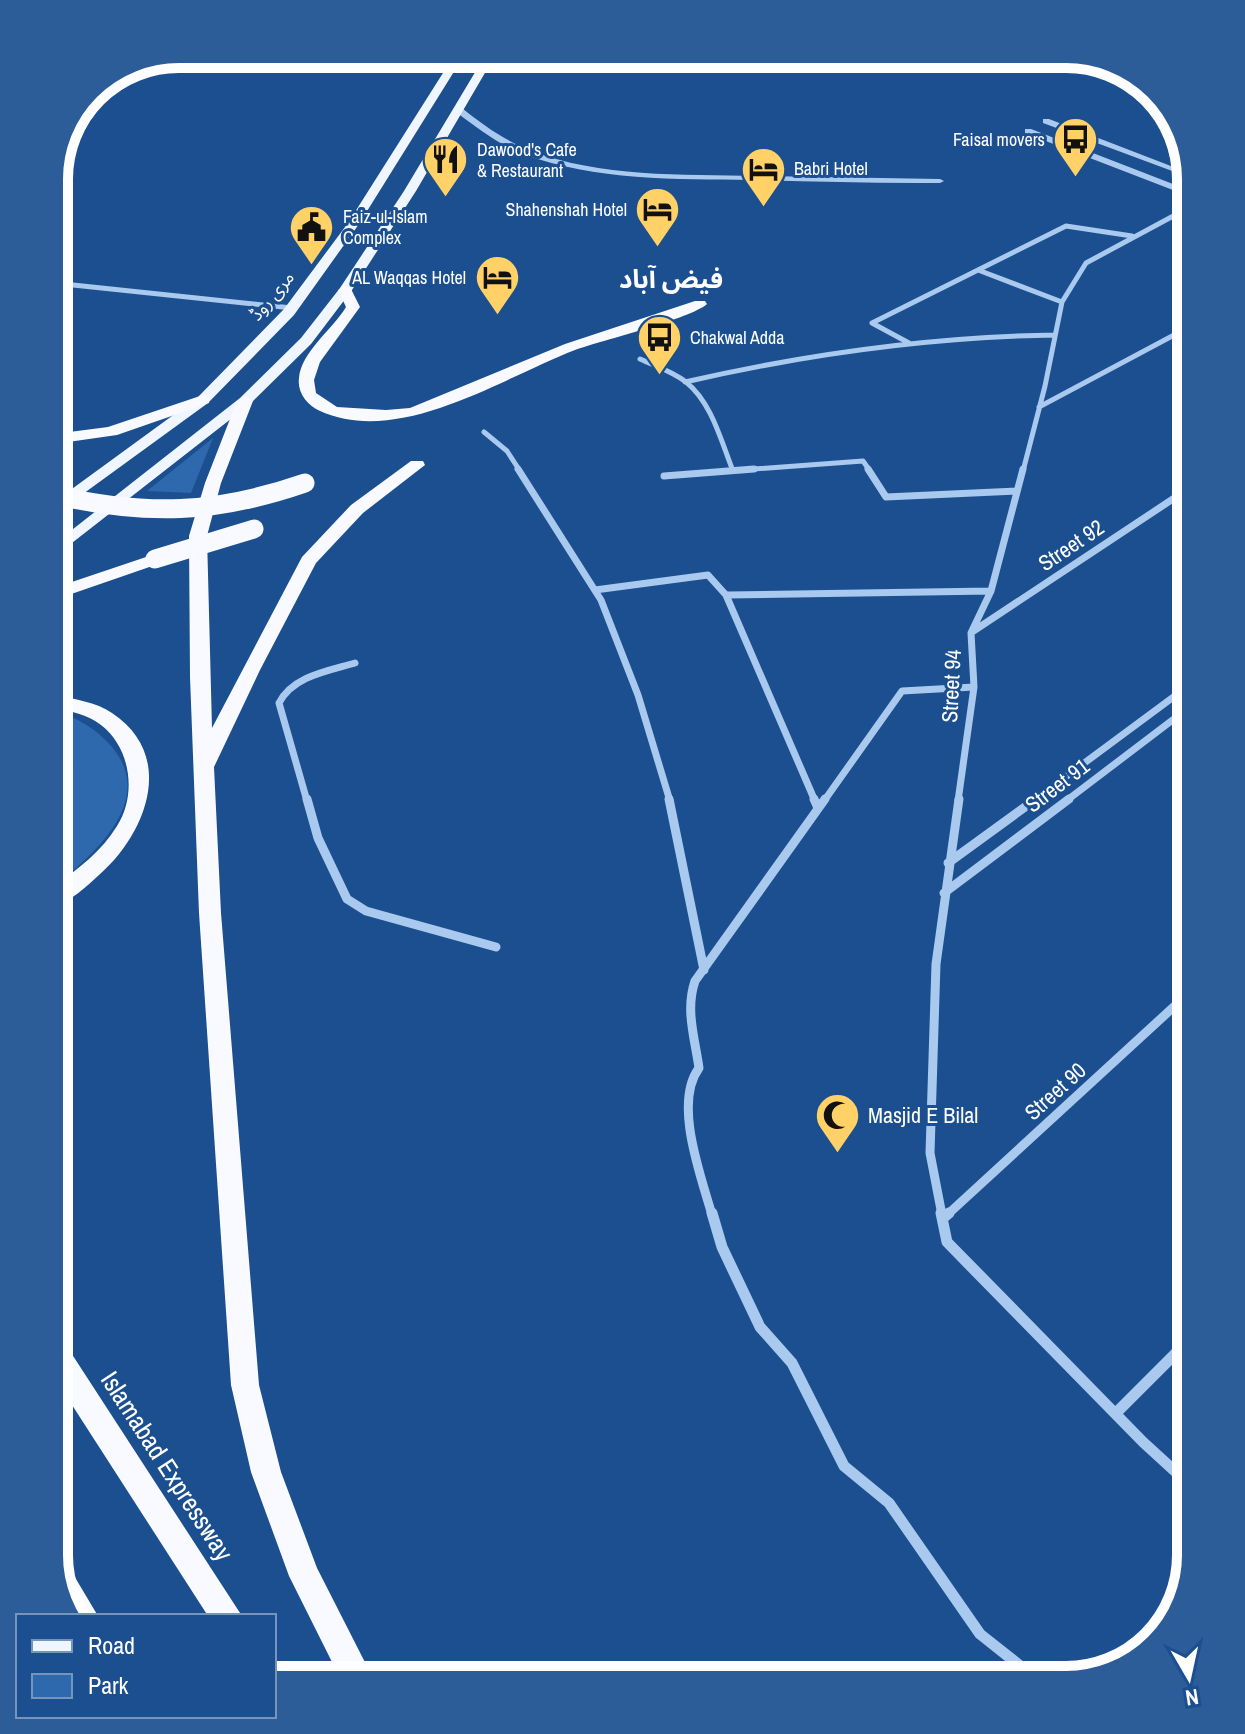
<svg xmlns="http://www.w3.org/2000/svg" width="1245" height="1734" font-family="'Archivo Narrow','Noto Sans Arabic',sans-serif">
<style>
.green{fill:#2e69ad}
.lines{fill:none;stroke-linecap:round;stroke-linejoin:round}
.minor-far4{stroke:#a9c9ee;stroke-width:4}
.minor-far3{stroke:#a9c9ee;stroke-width:5}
.minor-far2{stroke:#a9c9ee;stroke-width:7}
.minor-far1{stroke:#a9c9ee;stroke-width:9}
.minor{stroke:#a9c9ee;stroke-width:11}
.tertiary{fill:#a9c9ee;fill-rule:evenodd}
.primary{fill:#f0f6ff;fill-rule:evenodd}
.trunk{fill:#f8faff;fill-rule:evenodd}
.trunk-bridge{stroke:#f8faff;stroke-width:19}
.labels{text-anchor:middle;stroke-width:6;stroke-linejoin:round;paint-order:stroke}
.far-poi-label{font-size:18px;fill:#fff;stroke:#1b4f8f;text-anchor:start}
.far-street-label{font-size:18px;fill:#fff;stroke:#1b4f8f}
.street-label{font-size:22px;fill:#fff;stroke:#1b4f8f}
.poi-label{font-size:22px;fill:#fff;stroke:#1b4f8f;text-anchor:start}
.far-district-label{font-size:26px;font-weight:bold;fill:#fff;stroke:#1b4f8f}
.near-street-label{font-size:26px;fill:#fff;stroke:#1b4f8f}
.rim{fill:none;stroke:#fff;stroke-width:10}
</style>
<rect width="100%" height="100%" fill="#1b4f8f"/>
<!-- green -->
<path class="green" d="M213,438L191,493L147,491Z
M54,712C78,717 95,728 111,746C158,800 94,854 54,887Z"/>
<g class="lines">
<!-- minor-far4 -->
<path class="minor-far4" d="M178,54L184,71
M1187,209L1191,207"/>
<!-- minor-far3 -->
<path class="minor-far3" d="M978,270L1062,302
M54,283L292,308
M872,323L1066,226L1132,236
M872,323L909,343
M640,359C655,366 672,371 686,382C712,403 721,441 733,471
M685,382C807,354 930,337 1055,335
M1039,407L1191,326
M484,432L507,451L520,471
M727,471L863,461L870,471
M1023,471L1045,386L1062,302L1086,263L1190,207"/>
<!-- minor-far2 -->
<path class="minor-far2" d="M518,469L601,600L638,695L670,801
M868,469L886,497L1017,491
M664,476L754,469
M595,590L708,575L726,595L815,801
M728,595L991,591
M972,632L1191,487
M307,801L279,703C293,676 328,671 355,663
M824,801L902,691L974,687
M958,801L974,687L971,633L991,591L1023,469
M1033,801L1191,684
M1066,801L1191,706"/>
<!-- minor-far1 -->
<path class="minor-far1" d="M307,799L318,838L347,899L366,911L496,947
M669,799L704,970
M814,799L818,808
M948,863L1036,799
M944,893L1069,799
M712,1215C701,1176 673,1103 699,1068C695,1039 685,1010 695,981L825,799
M942,1215L930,1153L936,964L959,799
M947,1215L1191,991"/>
<!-- minor -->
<path class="minor" d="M712,1213L722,1247L760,1327L792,1363L844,1466L889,1503L980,1634L1033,1676L1096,1671L1147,1645
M941,1213L947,1242L1143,1442L1191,1486
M943,1218L949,1213
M1116,1413L1191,1338"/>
<!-- tertiary -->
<path class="tertiary" d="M456,108H462C483,125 504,140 529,150C601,178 681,174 757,176C818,177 879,178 940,179L944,181L940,183H917C862,183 807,181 752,180C675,179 596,181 523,154C498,144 477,128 456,112Z
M1043,119H1049L1189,173L1191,178L1043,123Z
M1025,129H1031L1191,191V197L1025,133Z"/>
<!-- primary -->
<path class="primary" d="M455,54H465L359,224L294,315L208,403L54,515V502L198,397L284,309L348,223Z
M486,54H496L416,191L352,290L311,344L250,404L54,557V544L240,398L301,338L340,288L404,191Z"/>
<!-- trunk -->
<path class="trunk" d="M345,286L350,287L360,307L320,362L314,380L316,393L337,407L386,410L410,408L565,344L695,301H705L707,304C690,319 603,340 575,350C502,378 399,447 320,411C307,405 297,393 299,378C301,352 333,329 346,307L338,290Z
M203,395L209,397V403L117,435L54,444V434L108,427Z
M245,396L253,401L221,483L207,536L212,728L302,557L351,505L411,461H423L425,465L363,513L316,563L260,670L214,767L221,913L259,1385L281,1472L317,1568L374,1680H341L289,1576L251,1472L231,1385L199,913L190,677L189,536L205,483L237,401Z
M155,554L161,555L164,559L161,563L54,600V588Z
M54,695C74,699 96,702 112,713C177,756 146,834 99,875C86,887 71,901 54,906V886C77,870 102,851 117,826C137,795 131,748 101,725C87,714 71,711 54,709Z
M54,1338L64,1342L242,1616H208L54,1377Z
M62,1569L73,1574L98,1616H70L58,1571Z"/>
<!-- trunk-bridge -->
<path class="trunk-bridge" d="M54,495C147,516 215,514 305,483
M155,559L254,529"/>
</g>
<!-- icons -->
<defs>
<symbol id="bus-pin" viewBox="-11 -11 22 30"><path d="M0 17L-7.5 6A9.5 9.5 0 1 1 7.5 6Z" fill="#ffd166" stroke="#1b4f8f"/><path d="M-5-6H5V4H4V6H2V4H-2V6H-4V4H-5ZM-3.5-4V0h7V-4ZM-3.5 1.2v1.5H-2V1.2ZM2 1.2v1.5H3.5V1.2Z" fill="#111"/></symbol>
<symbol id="restaurant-pin" viewBox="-11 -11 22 30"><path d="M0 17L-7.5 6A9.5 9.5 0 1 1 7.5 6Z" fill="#ffd166" stroke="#1b4f8f"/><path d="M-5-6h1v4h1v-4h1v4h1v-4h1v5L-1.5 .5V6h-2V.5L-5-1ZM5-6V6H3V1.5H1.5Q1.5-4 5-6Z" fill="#111"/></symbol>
<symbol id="hotel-pin" viewBox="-11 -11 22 30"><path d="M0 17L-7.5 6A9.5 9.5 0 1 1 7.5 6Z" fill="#ffd166" stroke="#1b4f8f"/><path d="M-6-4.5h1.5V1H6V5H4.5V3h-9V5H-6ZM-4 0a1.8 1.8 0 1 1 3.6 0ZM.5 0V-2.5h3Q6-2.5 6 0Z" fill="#111"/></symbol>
<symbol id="civic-pin" viewBox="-11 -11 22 30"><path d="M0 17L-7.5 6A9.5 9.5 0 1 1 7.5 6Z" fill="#ffd166" stroke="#1b4f8f"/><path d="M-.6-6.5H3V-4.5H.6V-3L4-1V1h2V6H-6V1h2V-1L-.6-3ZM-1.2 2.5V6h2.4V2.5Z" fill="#111"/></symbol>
<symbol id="mosque-pin" viewBox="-11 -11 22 30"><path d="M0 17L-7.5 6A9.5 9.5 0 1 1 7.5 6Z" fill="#ffd166" stroke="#1b4f8f"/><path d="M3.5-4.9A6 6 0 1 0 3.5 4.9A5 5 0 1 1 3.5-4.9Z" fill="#111"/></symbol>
</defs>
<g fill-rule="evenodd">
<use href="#bus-pin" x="1050" y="114" width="51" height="69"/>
<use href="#restaurant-pin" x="420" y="134" width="51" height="69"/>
<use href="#hotel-pin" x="738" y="144" width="51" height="69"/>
<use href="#hotel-pin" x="632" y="184" width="51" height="69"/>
<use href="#civic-pin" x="286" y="202" width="51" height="69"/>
<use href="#hotel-pin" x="472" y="252" width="51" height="69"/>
<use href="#bus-pin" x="634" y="312" width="51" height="69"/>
<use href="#mosque-pin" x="812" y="1090" width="51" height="69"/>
</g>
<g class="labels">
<!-- far-poi labels -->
<g class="far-poi-label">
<text x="1045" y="146" text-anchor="end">Faisal movers</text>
<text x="477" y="156">Dawood's Cafe<tspan x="477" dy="21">&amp; Restaurant</tspan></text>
<text x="794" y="175">Babri Hotel</text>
<text x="627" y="216" text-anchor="end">Shahenshah Hotel</text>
<text x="343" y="223">Faiz-ul-Islam<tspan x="343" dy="21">Complex</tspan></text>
<text x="466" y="284" text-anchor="end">AL Waqqas Hotel</text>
<text x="690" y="344">Chakwal Adda</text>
</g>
<!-- far-street labels -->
<g class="far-street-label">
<text transform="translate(272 296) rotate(-50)" y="6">مری روڈ</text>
</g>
<!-- street labels -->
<g class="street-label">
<text transform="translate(1071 545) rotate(-34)" y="8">Street 92</text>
<text transform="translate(951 686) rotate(-87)" y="8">Street 94</text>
<text transform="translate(1057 785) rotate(-37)" y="8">Street 91</text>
<text transform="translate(1055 1091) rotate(-42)" y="8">Street 90</text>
</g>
<!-- poi labels -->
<g class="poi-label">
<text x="868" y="1123">Masjid E Bilal</text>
</g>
<!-- far-district labels -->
<g class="far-district-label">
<text x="671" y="288">فیض آباد</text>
</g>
<!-- near-street labels -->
<g class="near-street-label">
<text transform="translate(167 1466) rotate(57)" y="9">Islamabad Expressway</text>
</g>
</g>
<!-- crop -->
<path d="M0 0H1245V1734H0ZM179 68H1066A111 111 0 0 1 1177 179V1555A111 111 0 0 1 1066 1666H179A111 111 0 0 1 68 1555V179A111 111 0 0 1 179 68Z" fill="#2d5d98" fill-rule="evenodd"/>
<path class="rim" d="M179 68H1066A111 111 0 0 1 1177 179V1555A111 111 0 0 1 1066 1666H179A111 111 0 0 1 68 1555V179A111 111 0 0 1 179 68Z"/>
<!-- legend -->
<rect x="16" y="1614" width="260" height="104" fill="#1b4f8f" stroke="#7695bc" stroke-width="2"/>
<rect x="32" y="1640" width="40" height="12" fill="#f0f6ff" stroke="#7695bc" stroke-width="2"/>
<text x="88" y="1654" font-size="24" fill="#ffffff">Road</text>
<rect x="32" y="1674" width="40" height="24" fill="#2e69ad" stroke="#7695bc" stroke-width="2"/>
<text x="88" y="1694" font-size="24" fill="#ffffff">Park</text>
<!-- north arrow -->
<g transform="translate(1189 1678) rotate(171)" stroke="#1b4f8f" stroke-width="6" paint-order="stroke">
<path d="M0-6L14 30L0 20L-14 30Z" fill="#ffffff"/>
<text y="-12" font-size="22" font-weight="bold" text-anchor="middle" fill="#ffffff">N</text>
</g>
</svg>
